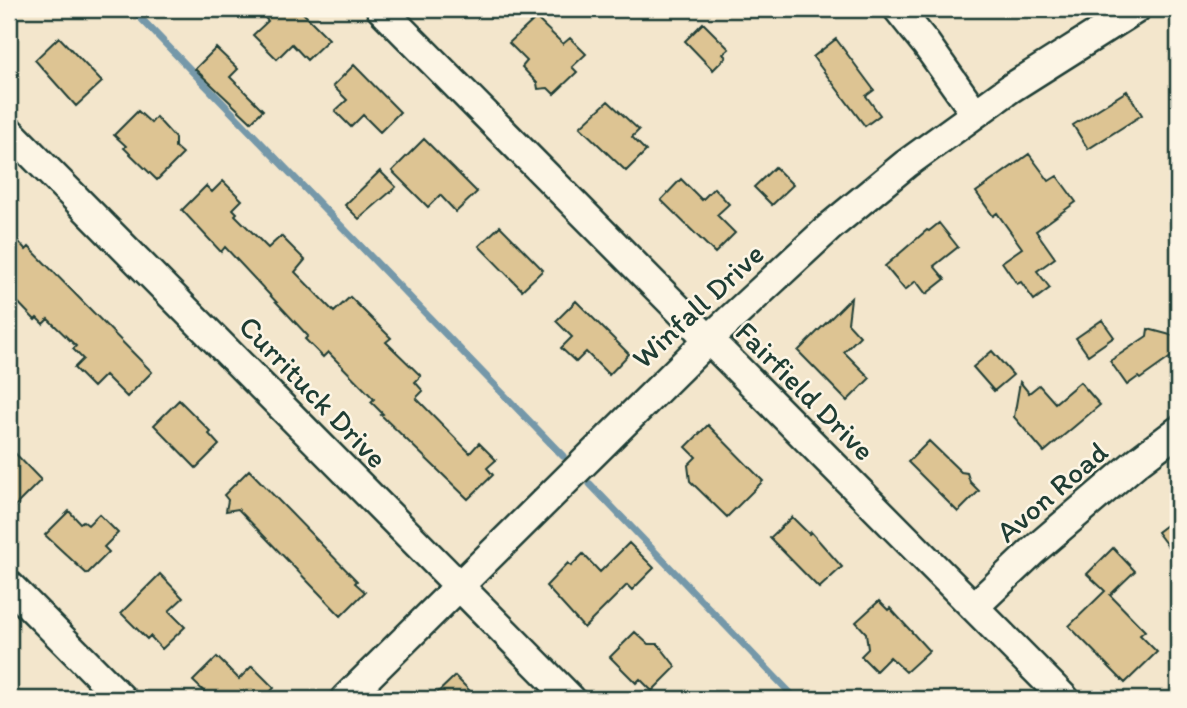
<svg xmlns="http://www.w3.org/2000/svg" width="1187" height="708" font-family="Itim,sans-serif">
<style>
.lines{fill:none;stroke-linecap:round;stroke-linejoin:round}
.stream{stroke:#7498a9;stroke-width:7}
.building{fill:#ddc493;stroke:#1f3d34;stroke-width:2}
.minor-casing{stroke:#1f3d34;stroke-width:33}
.minor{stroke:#fcf5e5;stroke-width:28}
.labels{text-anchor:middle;stroke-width:5;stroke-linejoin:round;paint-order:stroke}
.street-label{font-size:30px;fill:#1f3d34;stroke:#fcf5e5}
</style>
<rect width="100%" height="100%" fill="#f3e6cc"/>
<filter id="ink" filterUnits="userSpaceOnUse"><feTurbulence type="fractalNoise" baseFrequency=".0143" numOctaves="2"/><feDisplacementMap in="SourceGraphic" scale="14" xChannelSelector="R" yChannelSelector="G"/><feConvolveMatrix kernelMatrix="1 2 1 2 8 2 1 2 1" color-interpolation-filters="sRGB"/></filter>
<g filter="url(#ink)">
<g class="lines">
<!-- stream -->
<path class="stream" d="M132,9L563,456
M590,484L796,699"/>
</g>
<!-- building -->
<path class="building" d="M257,9H299L329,39L307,60L292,44L277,59L253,35L268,21Z
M536,18L563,44L570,38L586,54L572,67L577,72L554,94L548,88L538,89L537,83L522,67L527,61L509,43Z
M703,23L729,49L723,54L726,57L713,70L685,41Z
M59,37L102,82L76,106L35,60Z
M836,39L874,90L866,96L880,115L865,126L813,57Z
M216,48L238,69L230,77L263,110L251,122L195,69Z
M354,65L400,112L380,132L363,115L351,127L335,111L347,100L333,86Z
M1127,91L1142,115L1088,149L1073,125Z
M608,101L639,130L632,137L646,151L626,171L580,127Z
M138,111L151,123L156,117L175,138V147L183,154L157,180L124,148L126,146L114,135Z
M424,139L477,192L456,212L440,195L428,207L392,171Z
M1029,154L1049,181L1057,176L1076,202L1036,231L1055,258L1037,271L1050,288L1034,300L1021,282L1017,284L1002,262L1022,248L997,213L993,216L976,192Z
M775,167L793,185L772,205L754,187Z
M380,171L396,187L359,219L345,205Z
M681,179L702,200L714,188L729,204L717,215L735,233L715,253L661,200Z
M223,181L242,200L233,209L237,213L235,215L268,248L281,236L305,260L295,272L334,312L350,297L391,338L386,342L421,376L415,382L423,391L416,398L470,453L479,443L496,460L487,468L493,475L468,499L381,415L383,414L371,402L374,399L328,352L323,357L305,339L308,336L225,247L221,252L182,210L206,186L212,192Z
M939,223L958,247L934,266L945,279L926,294L916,281L905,290L885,266L927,230L929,231Z
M500,226L543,270L522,290L479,246Z
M9,231L26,250L29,247L152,372L127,397L105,375L93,387L74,368L83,359L73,349L76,346L48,319L43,324L37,318L35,320L9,293Z
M851,298L848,323L860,336L844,352L870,378L847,401L798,351Z
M576,301L629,354L609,375L586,352L576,362L561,348L572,337L556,321Z
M1102,320L1114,337L1088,355L1076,338Z
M1148,329L1178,337V352L1140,379L1138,377L1127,385L1110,361L1147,336Z
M992,351L1013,375L994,391L973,367Z
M1020,382L1029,393L1039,385L1055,403L1080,382L1100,405L1044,452L1014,417Z
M179,400L211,432L209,434L219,445L196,468L154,425Z
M708,425L763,481L727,517L690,481L688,465L696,457L686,447Z
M929,441L961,472L967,473L970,482L979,491L958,512L908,462Z
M9,447L41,480L9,512Z
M249,470L357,581L355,583L365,592L341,616L238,509L226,511L228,500L224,495Z
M69,511L80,523L83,521L88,525L99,514L118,533L104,547L109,552L87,574L45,535Z
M1178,516V560L1157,532Z
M792,517L809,534L811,532L842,567L819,588L770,538Z
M629,543L654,568L632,590L627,585L584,628L546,586L568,563L571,566L583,554L600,572Z
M1113,548L1135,571L1110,595L1145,631L1140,635L1157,652L1125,683L1069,626L1105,591L1087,574Z
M160,574L183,598L169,611L185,627L162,649L150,636L147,639L121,613Z
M879,601L888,610L890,608L929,651L906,672L890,657L876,671L861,656L868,649L866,633L856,622Z
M635,632L648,644H658L676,667L652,691L640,679L636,683L610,657Z
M217,657L239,679L252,666L274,688L263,699H212L193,681Z
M455,676L478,699H431Z"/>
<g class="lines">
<defs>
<path id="minor" d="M381,9L1065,699
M898,9L926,44L975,113
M9,131L571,699
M9,585L122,699
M974,607L1033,551L1137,462L1178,431
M345,699L708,340L832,225L906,164L1011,88L1136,9"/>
</defs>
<!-- minor casing -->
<use href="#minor" class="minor-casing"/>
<!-- minor -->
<use href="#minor" class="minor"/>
</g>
</g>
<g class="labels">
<!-- street labels -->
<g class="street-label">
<text transform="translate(698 306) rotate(-43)" y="10">Winfall Drive</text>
<text transform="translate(805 391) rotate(45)" y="10">Fairfield Drive</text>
<text transform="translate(313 392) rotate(46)" y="10">Currituck Drive</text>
<text transform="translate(1052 492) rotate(-41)" y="10">Avon Road</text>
</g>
</g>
<!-- margin -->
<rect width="1187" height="708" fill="none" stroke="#fcf5e5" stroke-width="35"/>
<rect x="18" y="18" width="1152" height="673" fill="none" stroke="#1f3d34" stroke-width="2.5" filter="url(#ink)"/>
</svg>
